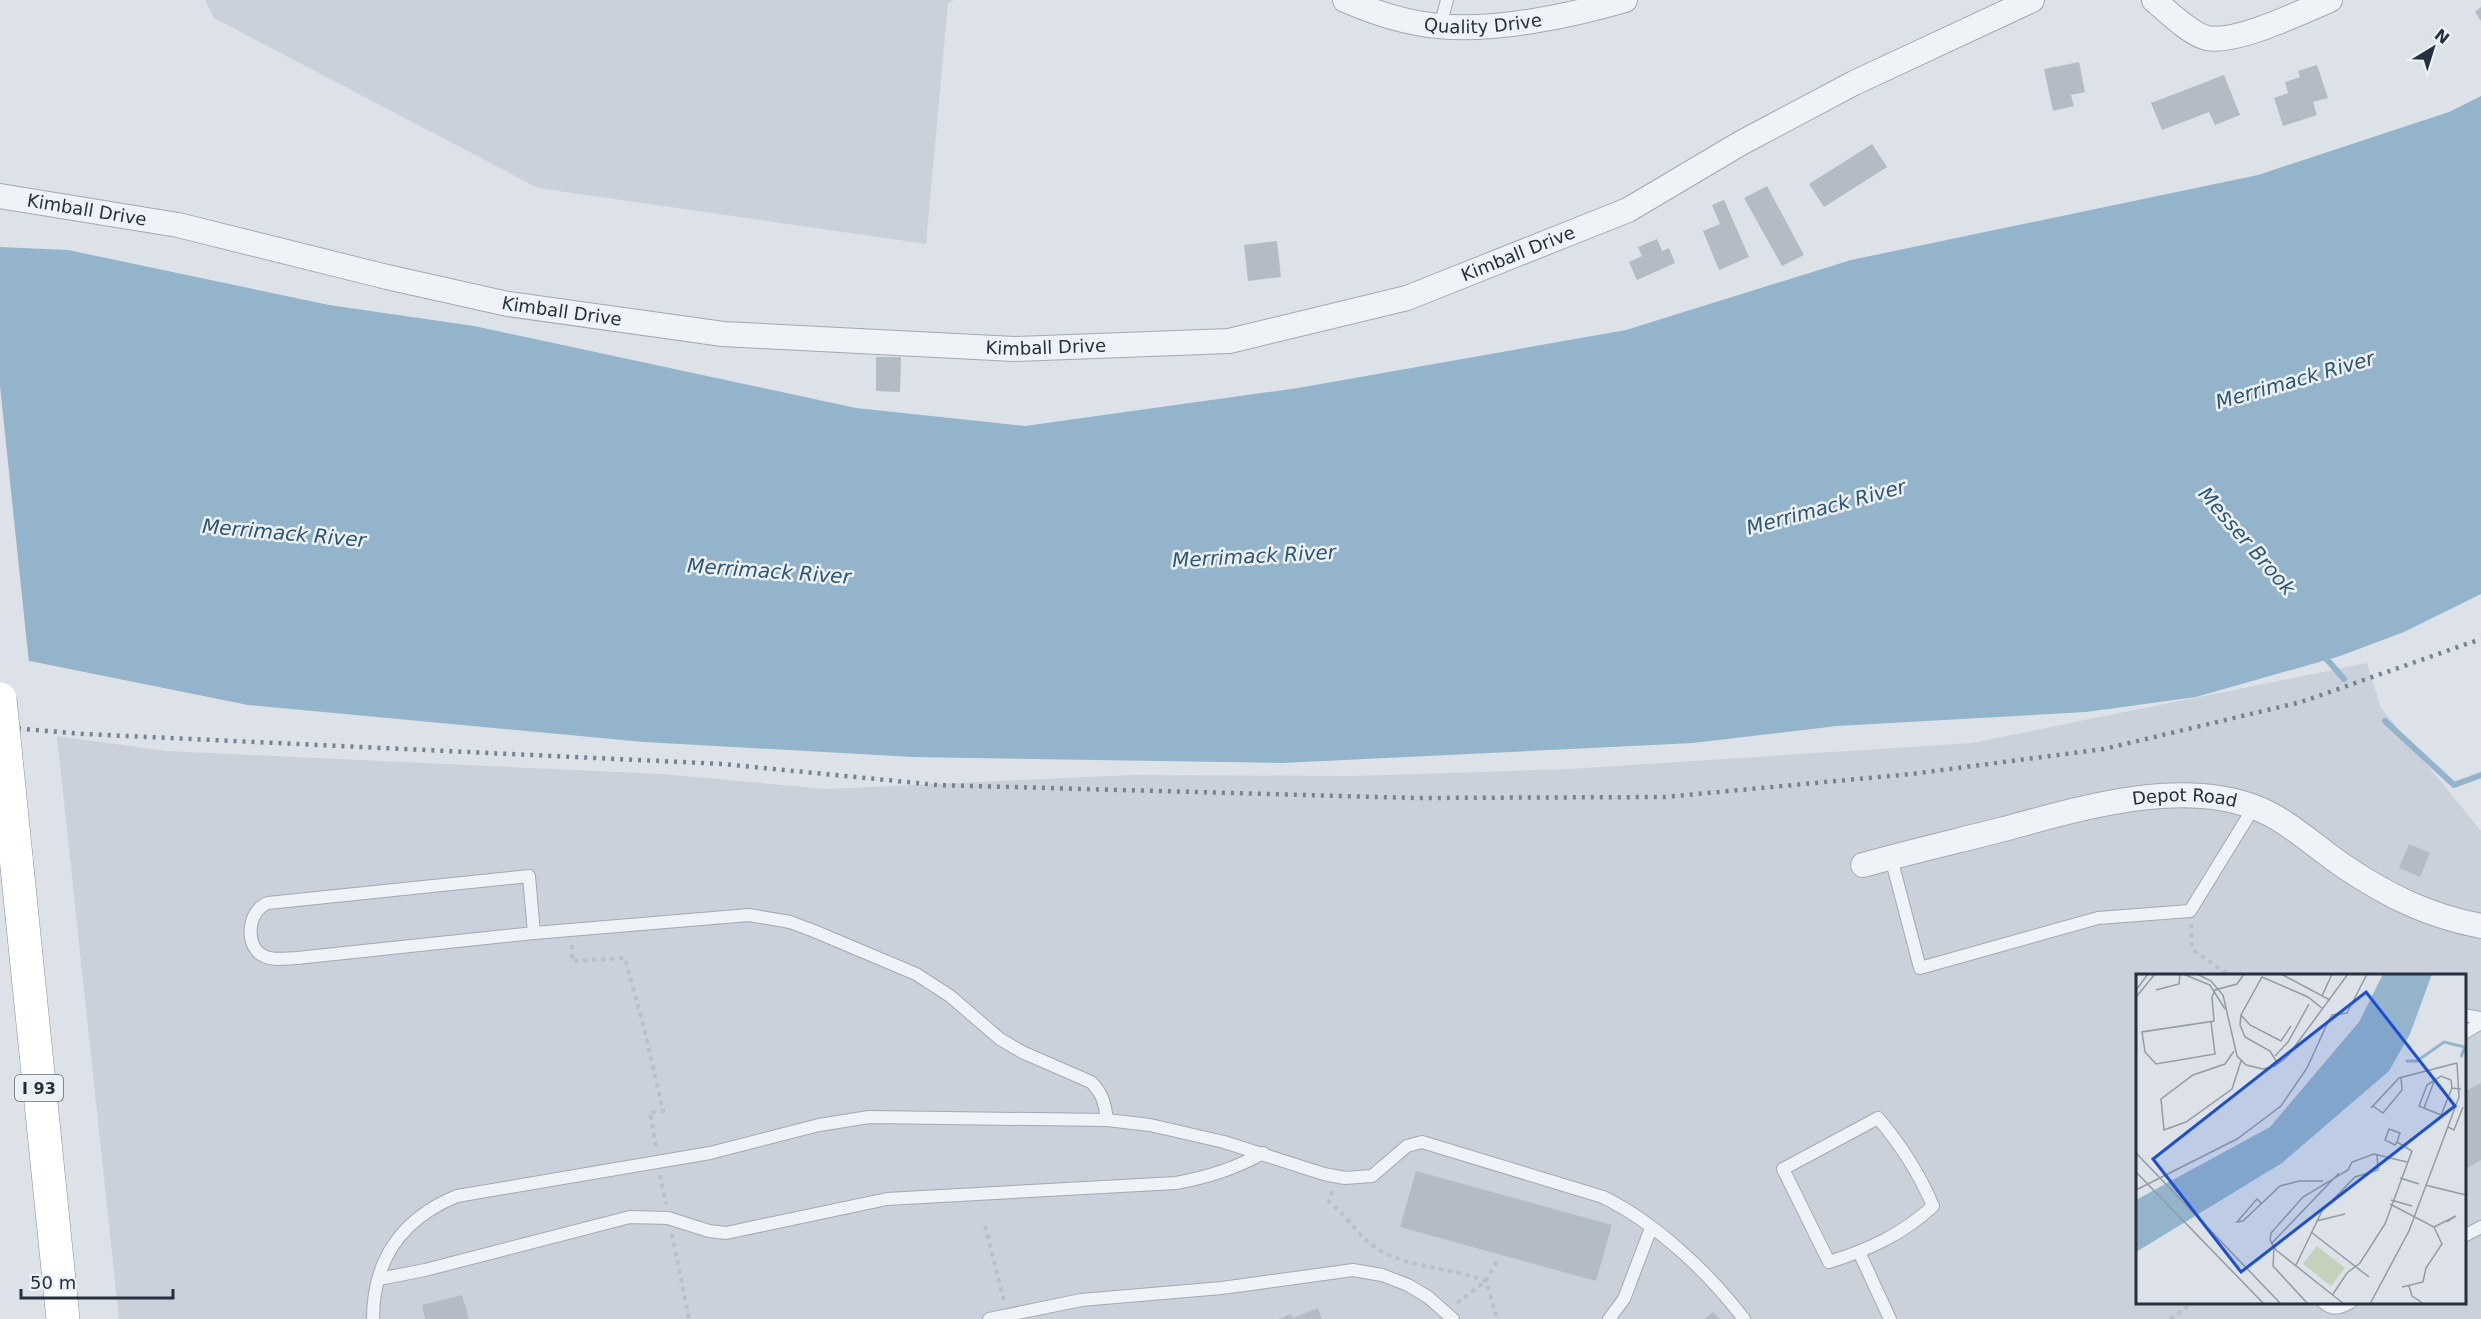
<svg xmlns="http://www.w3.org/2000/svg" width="2481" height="1319" font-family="'DejaVu Sans',sans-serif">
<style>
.built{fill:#cad1da;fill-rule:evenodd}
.water{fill:#94b4cb}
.pier{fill:#dce2e8}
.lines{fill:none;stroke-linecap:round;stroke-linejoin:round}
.stream{stroke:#94b4cb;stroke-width:6}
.building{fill:#b3bbc5}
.lane-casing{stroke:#a1a9b2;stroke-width:14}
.street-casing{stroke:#a1a9b2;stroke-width:26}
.highway-casing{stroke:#82919f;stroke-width:34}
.path{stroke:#bac0c6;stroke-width:4;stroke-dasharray:4.5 4.5;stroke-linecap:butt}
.lane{stroke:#eff2f6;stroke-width:12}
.street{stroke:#eff2f6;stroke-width:24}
.highway{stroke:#fff;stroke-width:33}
.rail{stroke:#748392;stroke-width:4.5;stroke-dasharray:3 6;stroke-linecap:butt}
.highway-bridge-casing{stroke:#82919f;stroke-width:34;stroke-linecap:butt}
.highway-bridge{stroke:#fff;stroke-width:33}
.labels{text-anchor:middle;stroke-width:5;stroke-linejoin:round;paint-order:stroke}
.shield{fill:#ebf1f5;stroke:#606b76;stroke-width:1.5}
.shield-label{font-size:16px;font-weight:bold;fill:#25313f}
.street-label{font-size:18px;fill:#25313f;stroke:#ebf1f5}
.water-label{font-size:20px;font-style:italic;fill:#2c5476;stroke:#ebf1f5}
.inset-river{fill:none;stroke:#94b4cb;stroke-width:3}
.inset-road{fill:none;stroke:#939ba4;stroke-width:1.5}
.view{fill:#1d4ed8;fill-opacity:0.15;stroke:#1d4ed8;stroke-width:3}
.inset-edge{fill:none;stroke:#25313f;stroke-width:3}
</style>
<rect width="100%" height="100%" fill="#dce2e8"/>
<!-- built -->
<g class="built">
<path d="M205,0H954L948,3L926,244L538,188L214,18Z"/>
<path d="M2367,663L2381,708L2481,831V1319H119L57,736L166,751L661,774L826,789L1133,775L1353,776L1570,769L1972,743ZM2138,976H2464V1302H2138Z"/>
</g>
<!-- water -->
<path class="water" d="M2481,96V594L2404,632L2340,656L2196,697L2086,712L1837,726L1693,743L1282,763L913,757L644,742L248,705L0,655V247L68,250L329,305L474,326L856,408L1025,426L1298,388L1626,330L1851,260L2258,175L2449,112Z"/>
<!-- pier -->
<path class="pier" d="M0,386L29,663L0,658Z"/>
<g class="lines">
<!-- stream -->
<g class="stream">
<path d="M2323,655L2344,679"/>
<path d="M2385,721L2454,785L2481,775"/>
</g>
</g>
<!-- building -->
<g class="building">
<path d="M2481,7V21L2475,12Z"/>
<path d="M2079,62L2085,92L2071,95L2074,106L2053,111L2044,69Z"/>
<path d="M2317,65L2328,98L2313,102L2317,115L2283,126L2274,98L2288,93L2285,82L2300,77L2298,71Z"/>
<path d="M2224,75L2240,115L2215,125L2209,112L2162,130L2151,103Z"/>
<path d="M1872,144L1887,167L1824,207L1809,184Z"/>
<path d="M1767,186L1804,255L1782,266L1744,198Z"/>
<path d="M1724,200L1749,257L1719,270L1703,231L1720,224L1712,205Z"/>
<path d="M1657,239L1662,251L1669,248L1675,263L1637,280L1629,262L1642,256L1638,247Z"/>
<path d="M1277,241L1281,277L1248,281L1244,245Z"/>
<path d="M876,357H901L900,392L876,391Z"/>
<path d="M2409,844L2430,853L2420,877L2399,868Z"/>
<path d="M2481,1083V1160L2464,1170V1092Z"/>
<path d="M1416,1171L1612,1225L1596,1281L1400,1227Z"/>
<path d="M462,1295L469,1319H425L422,1305Z"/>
<path d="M1318,1308L1322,1319H1278L1291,1314L1293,1318Z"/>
<path d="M1713,1312L1720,1319H1704Z"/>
</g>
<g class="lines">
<defs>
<g id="lane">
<path d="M1440,27L1447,0"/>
<path d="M1891,858L1920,968L2098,918L2190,911L2254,807"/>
<path d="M534,933L529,876L268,903C246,911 245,948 264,956C273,961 287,958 297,958L534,933L749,915L790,922L814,931L916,974L950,996L1000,1039L1022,1052L1091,1082C1103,1094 1105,1104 1107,1120"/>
<path d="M2464,1015L2481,1018"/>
<path d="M2464,1033L2481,1023"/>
<path d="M1878,1118C1901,1145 1919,1173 1933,1206C1903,1234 1868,1250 1829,1262L1783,1169Z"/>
<path d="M2464,1236L2481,1227"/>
<path d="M1859,1252L1890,1319"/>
<path d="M379,1279L425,1270L630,1217L668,1218L709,1231L726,1233L887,1199L1176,1183C1208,1177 1234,1169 1263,1153"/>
<path d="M2323,1302C2333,1311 2340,1308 2351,1302"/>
<path d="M373,1319C373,1259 403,1218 457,1196L710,1153L819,1125L869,1117L1107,1120L1150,1125L1224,1142L1324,1174L1345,1178L1372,1176L1407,1146L1422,1142L1603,1197C1656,1223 1708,1272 1744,1319"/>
<path d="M989,1319L1081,1300L1222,1288L1353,1270L1382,1275L1408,1285L1428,1297L1453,1319"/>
<path d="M1609,1319L1624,1299L1651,1228"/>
</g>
<g id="street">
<path id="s1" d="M1345,0C1375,13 1405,23 1438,26C1494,32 1570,16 1625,0"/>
<path d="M2154,0C2167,11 2190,34 2207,38C2236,44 2301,12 2330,0"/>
<path id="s2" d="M0,196L178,225L387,277L508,304L723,334L1014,349L1229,341L1407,298L1628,210L1741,143L1854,83L2032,0"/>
<path id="s3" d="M1863,865C1909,852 1957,841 2004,829C2078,809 2178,778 2254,807C2287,819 2315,847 2345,867C2388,896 2429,916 2481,926"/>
</g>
<path id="highway" d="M16,857L63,1319"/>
</defs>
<!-- lane casing -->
<use href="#lane" class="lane-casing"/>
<!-- street casing -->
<use href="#street" class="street-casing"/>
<!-- highway casing -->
<use href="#highway" class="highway-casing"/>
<!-- path -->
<g class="path">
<path d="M2191,924L2192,949L2230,976"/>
<path d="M572,945V961L625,958L644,1028L663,1111L650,1112L656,1147"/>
<path d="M660,1175L666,1204"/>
<path d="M1332,1191L1329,1202C1348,1216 1359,1238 1379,1250C1412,1269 1451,1267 1486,1281L1497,1319"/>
<path d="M985,1226L1004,1301"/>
<path d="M672,1234L689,1319"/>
<path d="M1457,1303L1486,1281L1497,1261"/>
<path d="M2170,1319L2194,1302"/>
</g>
<!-- lane -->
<use href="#lane" class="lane"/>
<!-- street -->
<use href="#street" class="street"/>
<!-- highway -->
<use href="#highway" class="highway"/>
<!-- rail -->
<path class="rail" d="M0,727L85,734L723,764L937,785L1416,798L1665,797L1911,774L2104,749L2301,702L2481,639"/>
<defs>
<path id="highway-bridge" d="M0,699L16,857"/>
</defs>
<!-- highway-bridge casing -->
<use href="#highway-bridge" class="highway-bridge-casing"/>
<!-- highway-bridge -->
<use href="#highway-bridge" class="highway-bridge"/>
</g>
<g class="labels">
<!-- shield labels -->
<rect class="shield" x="15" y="1075" width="48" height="26" rx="4.5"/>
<g class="shield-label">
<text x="39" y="1094">I 93</text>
</g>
<!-- street labels -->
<g class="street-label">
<text dy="6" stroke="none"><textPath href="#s1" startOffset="142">Quality Drive</textPath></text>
<text dy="6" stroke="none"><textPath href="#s2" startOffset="88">Kimball Drive</textPath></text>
<text dy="6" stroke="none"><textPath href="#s2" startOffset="1546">Kimball Drive</textPath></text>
<text dy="6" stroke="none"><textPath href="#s2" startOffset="574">Kimball Drive</textPath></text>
<text dy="6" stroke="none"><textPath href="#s2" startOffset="1060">Kimball Drive</textPath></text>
<text dy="6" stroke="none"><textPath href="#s3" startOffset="330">Depot Road</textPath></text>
</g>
<!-- water labels -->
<g class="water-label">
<text transform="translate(2295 380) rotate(-16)" y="7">Merrimack River</text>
<text transform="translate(1826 507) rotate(-15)" y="7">Merrimack River</text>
<text transform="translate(284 533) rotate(5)" y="7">Merrimack River</text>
<text transform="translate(2247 541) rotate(49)" y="7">Messer Brook</text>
<text transform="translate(1254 556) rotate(-3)" y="7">Merrimack River</text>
<text transform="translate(769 571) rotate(4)" y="7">Merrimack River</text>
</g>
</g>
<!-- overview -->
<g transform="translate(2136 974)">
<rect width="330" height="330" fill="#dce2e8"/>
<path d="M181,272L209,294L195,312L167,290Z" fill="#c4d2bc"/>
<path d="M247,0H296L274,60L253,97L146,189L0,278V226L134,153L223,48Z" fill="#94b4cb"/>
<path class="inset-river" d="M270,87H281L308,68L329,73L325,83"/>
<path class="inset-road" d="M47,0L74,11L89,35M61,0L75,7L87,21L101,82L110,91L127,95L139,92L151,83L212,0M145,0L194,26M0,16L12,0M20,16L43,10L44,0M186,22L196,0M0,23L19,0M105,41L114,51L145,67L155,52M75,48L79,80L20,90L9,78L6,58L78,47L76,23L79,16L101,10L108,0M98,77L89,90L57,101L25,125L28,156L50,148L96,115L105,87M139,82L152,68L173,30M142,90L134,77L109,63L104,51L105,41L126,3L172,23L187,35M316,114L305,141L283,132L291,111L305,102L315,106L316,114L325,115M237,132L247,139L266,116L265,103M235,134L263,104L321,89M288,134L299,105M312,153L318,156L327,133M0,179L145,330M0,198L128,330M264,204L283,210M289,211L330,221M0,216L101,165L145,132L171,94L192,48L196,41L211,39L231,0M255,226L276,232M125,229L121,225L101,248L107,247L144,212L163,207H187M254,230L298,253L306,270L290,294L287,308L266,313M180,247L209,240M298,253L320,242L311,248M175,258L233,303M135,270L203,199M138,274L137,292L172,330M160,291L186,237L219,203L242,196L241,180M273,312L276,322L288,330M197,320L211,299L224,289L249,250L276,177L261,168L259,171L249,166L253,155L264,159L261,168M208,330L140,276L134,266L135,259L167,223L212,196L216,188L238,180L271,188M234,330L273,257L323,123L321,89"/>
<path class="view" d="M230,18L319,132L105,298L17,185Z"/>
<rect width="330" height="330" class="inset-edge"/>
</g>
<!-- north arrow -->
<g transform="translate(2433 48) rotate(38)" stroke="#ebf1f5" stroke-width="4.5" paint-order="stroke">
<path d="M0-4.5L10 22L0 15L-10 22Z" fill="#25313f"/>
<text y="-9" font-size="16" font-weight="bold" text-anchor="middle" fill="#25313f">N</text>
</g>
<!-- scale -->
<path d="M21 1289v9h152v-9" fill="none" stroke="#25313f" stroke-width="3"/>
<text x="30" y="1289" font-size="18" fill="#25313f" stroke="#ebf1f5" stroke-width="4.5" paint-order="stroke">50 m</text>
</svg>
